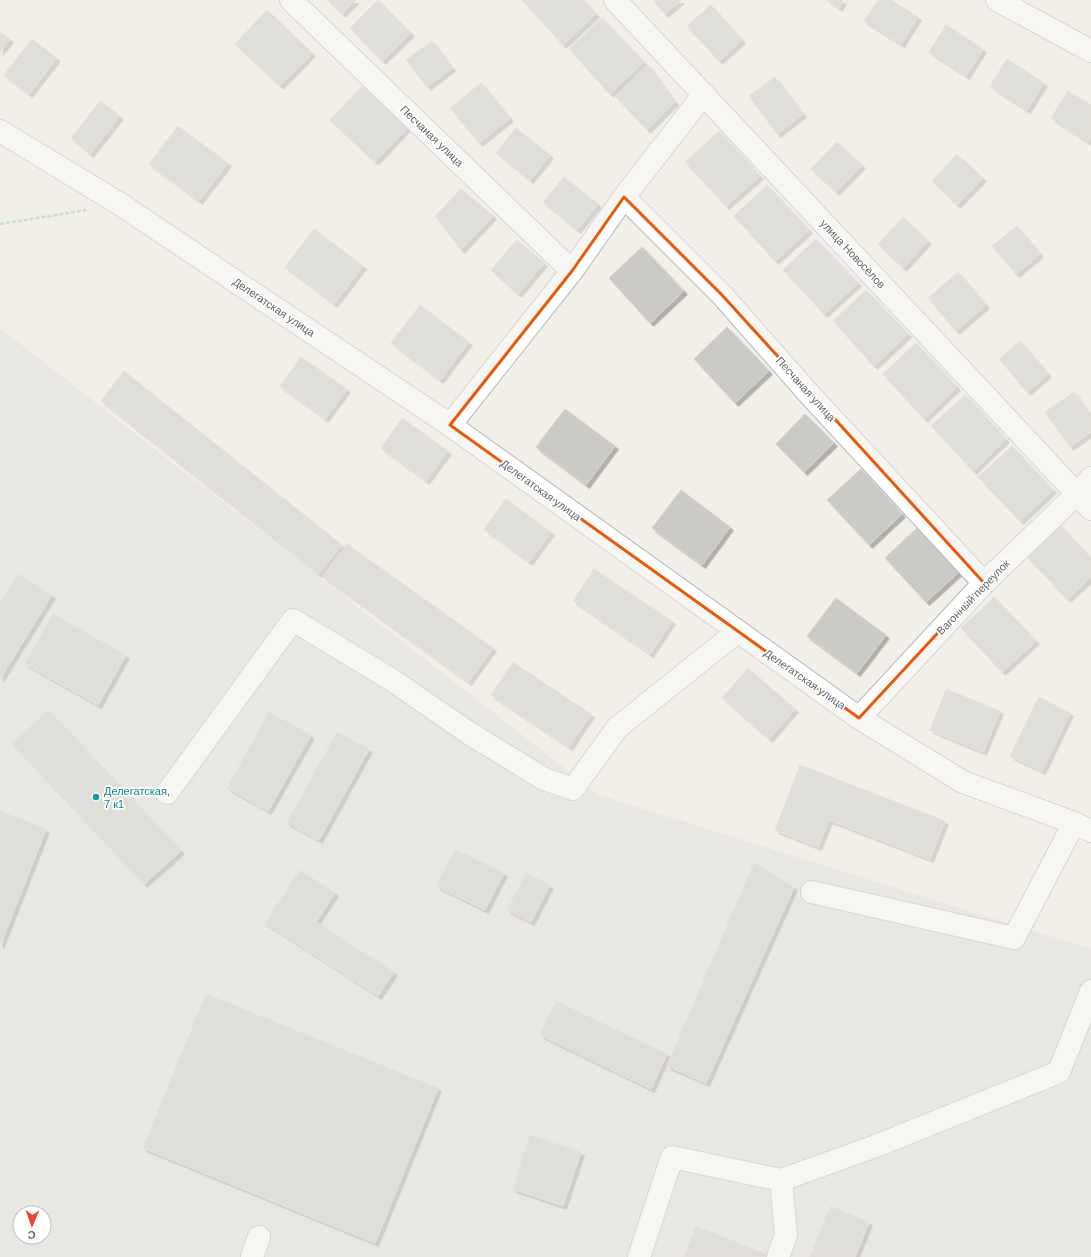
<svg xmlns="http://www.w3.org/2000/svg" width="1091" height="1257" font-family="Arial,sans-serif">
<style>
.industrial{fill:#e0deda;fill-rule:evenodd}
.building{fill:#cccac5;stroke:#d6d1c6;filter:url(#shadow)}
.lines{fill:none;stroke-linecap:round;stroke-linejoin:round}
.minor-casing{stroke:#b5b8bc;stroke-width:24}
.path{stroke:#9cc7a9;stroke-width:2.5;stroke-dasharray:4 2;stroke-linecap:butt}
.minor{stroke:#fff;stroke-width:22}
.marked{fill:none;stroke:#e8590c;stroke-width:3;stroke-linejoin:round}
.culture-dot{fill:#0f9aa8;stroke:#fff;stroke-width:1.5}
.labels{text-anchor:middle;stroke-width:3.5;stroke-linejoin:round;paint-order:stroke}
.street-label{font-size:11px;fill:#5f6368;stroke:#fff}
.culture-label{font-size:11px;fill:#0d838f;stroke:#fff;text-anchor:start}
</style>
<defs>
<filter id="shadow"><feDropShadow dx="3.5" dy="3.5" stdDeviation="0" flood-color="#0004"/></filter>
</defs>
<rect width="100%" height="100%" fill="#f1efe8"/>
<!-- industrial -->
<path class="industrial" d="M0,328L599,795L1091,949V1257H0ZM20,1213H44V1237H20Z"/>
<!-- building -->
<g class="building">
<path d="M327,0H356L342,14Z"/>
<path d="M378,0L411,33L382,61L350,28Z"/>
<path d="M522,0H584L596,14L563,45Z"/>
<path d="M653,0H681L665,14Z"/>
<path d="M827,0H843L839,8Z"/>
<path d="M878,0H891L918,17L901,44L864,21Z"/>
<path d="M711,5L742,40L719,61L687,26Z"/>
<path d="M267,10L312,53L280,86L235,44Z"/>
<path d="M602,18L644,62L610,94L569,49Z"/>
<path d="M946,25L983,49L966,76L929,52Z"/>
<path d="M0,32L10,39L0,52Z"/>
<path d="M32,39L57,58L29,94L4,75Z"/>
<path d="M432,41L452,68L427,87L406,60Z"/>
<path d="M1007,59L1044,83L1027,110L990,86Z"/>
<path d="M648,65L675,102L647,130L615,96Z"/>
<path d="M775,77L803,114L777,134L749,96Z"/>
<path d="M481,83L510,118L479,143L450,108Z"/>
<path d="M362,86L407,128L375,162L330,120Z"/>
<path d="M1068,91L1091,105V137L1088,142L1051,118Z"/>
<path d="M100,101L120,116L90,154L71,138Z"/>
<path d="M178,126L228,163L199,201L149,164Z"/>
<path d="M516,128L550,155L530,180L496,153Z"/>
<path d="M719,131L760,176L726,206L685,162Z"/>
<path d="M837,142L862,165L836,192L811,169Z"/>
<path d="M957,154L983,178L957,205L932,181Z"/>
<path d="M564,177L598,204L577,230L543,202Z"/>
<path d="M767,185L809,230L775,261L734,216Z"/>
<path d="M461,189L493,216L461,250L435,216Z"/>
<path d="M903,217L928,241L903,268L878,244Z"/>
<path d="M1017,226L1040,254L1016,274L992,246Z"/>
<path d="M314,229L363,266L334,304L285,267Z"/>
<path d="M816,239L858,283L824,314L783,270Z"/>
<path d="M517,240L544,263L518,294L491,270Z"/>
<path d="M642,247L684,291L650,323L609,278Z"/>
<path d="M958,272L986,305L956,331L928,298Z"/>
<path d="M866,290L908,334L874,366L833,321Z"/>
<path d="M420,305L469,342L440,380L391,343Z"/>
<path d="M727,327L769,371L735,403L694,359Z"/>
<path d="M1020,341L1048,374L1027,392L999,359Z"/>
<path d="M916,343L957,387L924,419L883,374Z"/>
<path d="M301,357L347,389L325,419L280,386Z"/>
<path d="M124,371L342,545L318,574L101,401Z"/>
<path d="M1074,392L1091,416V432L1070,447L1045,412Z"/>
<path d="M965,395L1006,439L973,471L931,426Z"/>
<path d="M565,409L615,446L586,485L536,447Z"/>
<path d="M805,414L834,443L804,472L776,444Z"/>
<path d="M402,418L448,451L426,481L381,448Z"/>
<path d="M1012,446L1053,490L1020,521L978,477Z"/>
<path d="M861,469L902,514L869,545L827,500Z"/>
<path d="M681,490L730,527L702,565L652,528Z"/>
<path d="M506,499L551,532L529,562L484,529Z"/>
<path d="M1059,524L1091,558V577L1067,599L1025,555Z"/>
<path d="M918,527L960,571L926,602L885,558Z"/>
<path d="M347,544L493,648L468,682L323,577Z"/>
<path d="M594,569L672,621L650,654L573,601Z"/>
<path d="M18,574L52,595L0,679V603Z"/>
<path d="M994,597L1036,641L1002,672L961,628Z"/>
<path d="M836,598L886,635L857,673L807,636Z"/>
<path d="M53,614L126,655L98,705L25,664Z"/>
<path d="M513,662L591,714L569,747L491,695Z"/>
<path d="M748,668L795,709L769,739L722,698Z"/>
<path d="M946,689L1000,711L983,752L930,730Z"/>
<path d="M1039,697L1070,713L1042,771L1010,756Z"/>
<path d="M48,710L181,851L144,884L12,744Z"/>
<path d="M269,712L311,735L268,811L227,788Z"/>
<path d="M337,732L369,749L319,840L287,823Z"/>
<path d="M800,765L945,821L930,859L829,820L818,847L775,830Z"/>
<path d="M0,811L46,829L0,946Z"/>
<path d="M455,849L504,873L485,910L436,886Z"/>
<path d="M754,863L794,887L706,1083L667,1066Z"/>
<path d="M300,870L335,893L316,922L394,972L378,996L265,923Z"/>
<path d="M526,873L550,885L531,922L507,910Z"/>
<path d="M206,994L438,1088L375,1243L143,1148Z"/>
<path d="M556,1001L667,1054L651,1089L540,1035Z"/>
<path d="M530,1135L581,1152L563,1206L513,1189Z"/>
<path d="M830,1206L869,1222L855,1257H810Z"/>
<path d="M696,1226L768,1255L767,1257H684Z"/>
</g>
<g class="lines">
<defs>
<g id="minor">
<path d="M291,0L572,271"/>
<path d="M615,0L1091,509"/>
<path d="M997,0L1091,51"/>
<path d="M0,131L120,204L450,425L859,718L963,782L1074,823L1091,831"/>
<path d="M624,197L722,295L810,395L984,583"/>
<path d="M450,425L572,271L624,197L704,94"/>
<path d="M859,718L984,583L1077,494L1091,478"/>
<path d="M167,793L293,620L392,680L469,733L544,779L573,789L617,728L737,632"/>
<path d="M812,892L1014,938L1074,823"/>
<path d="M252,1257L259,1237"/>
<path d="M639,1257L672,1157L781,1180L876,1146L1059,1072L1091,991"/>
<path d="M778,1257L786,1235L781,1180"/>
</g>
</defs>
<!-- minor casing -->
<use href="#minor" class="minor-casing"/>
<!-- path -->
<path class="path" d="M0,224L86,210"/>
<!-- minor -->
<use href="#minor" class="minor"/>
</g>
<!-- marked area -->
<path d="M0 0H1091V1257H0ZM624,197L722,295L984,583L859,718L450,425L572,271Z" fill="#f1efe8" fill-opacity=".55" fill-rule="evenodd"/>
<path class="marked" d="M624,197L722,295L984,583L859,718L450,425L572,271Z"/>
<!-- markers -->
<circle class="culture-dot" cx="96" cy="797" r="4"/>
<g class="labels">
<!-- street labels -->
<g class="street-label">
<text transform="translate(432 136) rotate(44)" y="4">Песчаная улица</text>
<text transform="translate(853 254) rotate(47)" y="4">улица Новосёлов</text>
<text transform="translate(274 307) rotate(34)" y="4">Делегатская улица</text>
<text transform="translate(806 389) rotate(48)" y="4">Песчаная улица</text>
<text transform="translate(541 490) rotate(36)" y="4">Делегатская улица</text>
<text transform="translate(973 597) rotate(-46)" y="4">Вагонный переулок</text>
<text transform="translate(805 679) rotate(35)" y="4">Делегатская улица</text>
</g>
<!-- culture labels -->
<g class="culture-label">
<text x="104" y="795">Делегатская,<tspan x="104" dy="13">7 к1</tspan></text>
</g>
</g>
<!-- north arrow -->
<g transform="translate(32 1225) rotate(182)"><circle r="19" fill="#ffffff" stroke="#bfc1c3"/>
<path d="M0-3L7 15L0 10L-7 15Z" fill="#ea4335"/>
<text y="-6" font-size="11" font-weight="bold" text-anchor="middle" fill="#5f6368">С</text>
</g>
</svg>
